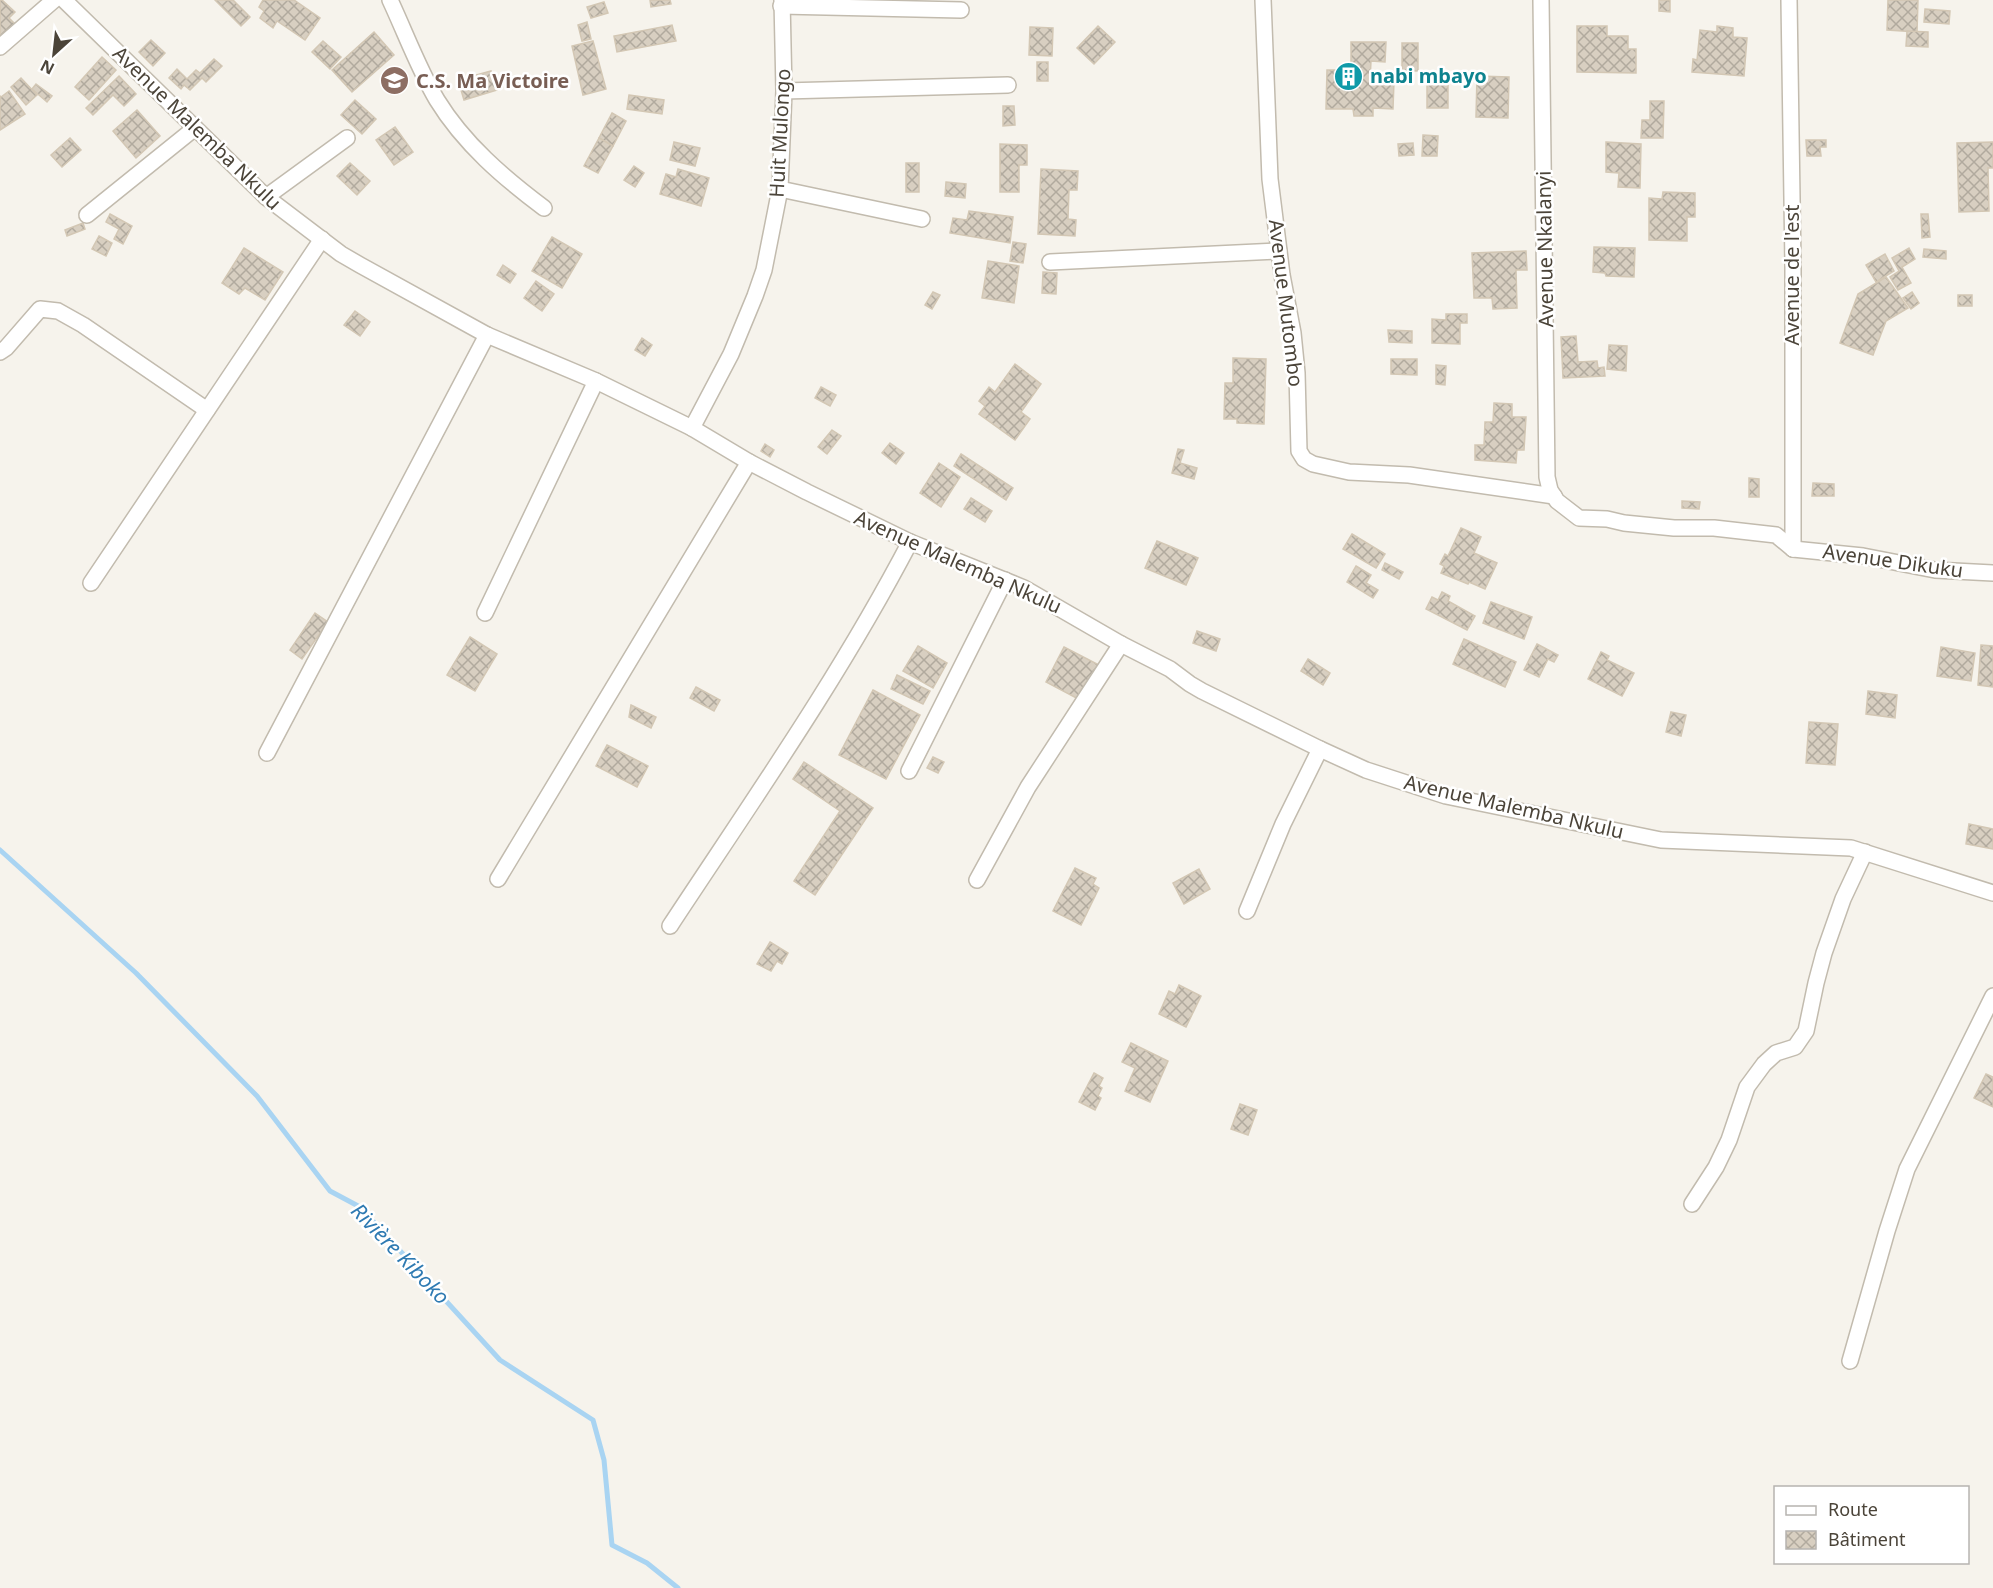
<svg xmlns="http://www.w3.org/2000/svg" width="1993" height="1588" font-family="'Noto Sans',sans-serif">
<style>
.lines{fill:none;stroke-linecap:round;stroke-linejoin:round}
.stream{stroke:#a9d4f2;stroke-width:5}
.building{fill:url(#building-cross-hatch);stroke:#d3c7b4;stroke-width:1.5}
.street-casing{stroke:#c2bbae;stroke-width:18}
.street{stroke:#fff;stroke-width:15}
.labels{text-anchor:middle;stroke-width:5;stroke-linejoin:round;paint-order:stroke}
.culture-label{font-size:20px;font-weight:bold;fill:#0d838f;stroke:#fff;text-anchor:start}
.education-label{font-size:20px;font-weight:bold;fill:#785e54;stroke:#fff;text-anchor:start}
.street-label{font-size:20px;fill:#4b4439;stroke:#fff}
.water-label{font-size:21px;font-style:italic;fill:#2e7ab2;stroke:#fff}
</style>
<defs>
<pattern id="building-cross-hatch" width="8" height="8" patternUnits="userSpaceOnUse" patternTransform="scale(1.5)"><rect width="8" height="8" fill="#d8cfc1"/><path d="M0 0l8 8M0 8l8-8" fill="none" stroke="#b1aa9e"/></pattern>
</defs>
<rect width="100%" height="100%" fill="#f6f3ec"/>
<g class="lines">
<!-- stream -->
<path class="stream" d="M0,850L136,973L257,1096L330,1191L360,1207L500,1360L593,1420L604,1460L612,1545L647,1563L678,1588"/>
</g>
<!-- building -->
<g class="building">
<path d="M0,0H2L15,12L9,18L17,26L0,43Z"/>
<path d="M215,0H233L250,17L241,26Z"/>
<path d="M263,0H294L320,18L305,40L277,21L273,28L260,18L264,11L259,7Z"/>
<path d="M650,0H670L671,4L651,7Z"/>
<path d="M1659,0H1670V12L1659,11Z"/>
<path d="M1888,0H1918L1917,32L1887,30Z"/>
<path d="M604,2L608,13L591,18L587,7Z"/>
<path d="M1925,9L1950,11L1949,24L1924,22Z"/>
<path d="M587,22L591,39L582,41L578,25Z"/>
<path d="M672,25L676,41L617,52L614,36Z"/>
<path d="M1098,26L1115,42L1094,64L1077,48Z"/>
<path d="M1577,26H1607V36H1628V49H1636V73L1577,72Z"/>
<path d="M1717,26L1733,28V37L1747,38L1744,76L1692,72L1693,59L1697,60L1700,30L1717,32Z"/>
<path d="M1030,27L1053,28L1052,56L1029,55Z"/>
<path d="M1907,31L1928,32V47L1906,46Z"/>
<path d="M374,32L394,55L352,92L332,70Z"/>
<path d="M151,40L165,53L153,66L139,52Z"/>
<path d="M323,41L341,57L330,69L312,52Z"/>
<path d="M593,41L606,89L583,95L572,46Z"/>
<path d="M1351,42H1386L1385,62L1371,61L1370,81H1394L1393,109L1373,108V116H1354L1353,109H1326L1327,70H1351Z"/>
<rect x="1402" y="43" width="16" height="28"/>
<path d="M102,57L116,70L89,100L75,87Z"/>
<path d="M214,59L222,66L206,82L202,78L190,90L184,85L181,89L169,78L177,69L187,79L196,70L200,73Z"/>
<rect x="1037" y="62" width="11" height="19"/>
<path d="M491,71L497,90L464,100L458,80Z"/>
<path d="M119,76L136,94L124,106L113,95L93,115L86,108Z"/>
<path d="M1477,76L1509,77L1508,118L1476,117Z"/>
<path d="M21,78L37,95L26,105L11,87Z"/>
<path d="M1427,80L1448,81V108H1427Z"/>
<path d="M36,84L52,96L47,102L32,89Z"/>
<path d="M9,91L25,114L0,130V96L1,97Z"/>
<path d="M629,95L664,100L662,114L627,109Z"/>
<path d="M355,100L376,119L362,134L341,115Z"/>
<path d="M1650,101H1664L1663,138H1641L1642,120H1650Z"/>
<path d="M1003,106H1014L1015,125L1003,126Z"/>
<path d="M137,110L160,136L136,158L113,131Z"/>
<path d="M612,113L626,121L613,146L599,138Z"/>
<path d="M395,127L413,152L394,165L376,140Z"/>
<path d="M1423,135L1438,136L1437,156H1422Z"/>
<path d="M70,138L81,150L62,167L51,155Z"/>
<path d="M599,138L613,146L598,173L584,166Z"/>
<path d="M1806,140H1826V147H1820L1821,156H1807Z"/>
<path d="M674,142L700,148L695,166L670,160Z"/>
<path d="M1606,142L1641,144L1640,188L1618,187L1619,173L1606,172Z"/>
<path d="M1993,142V168H1988L1989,211L1959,212L1957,143Z"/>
<path d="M1413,143L1414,155L1399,156L1398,144Z"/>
<path d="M1000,144L1027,145V165H1019V192H1000Z"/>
<path d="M350,163L370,181L357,195L337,176Z"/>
<rect x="906" y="163" width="13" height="29"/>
<path d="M634,166L644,173L635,187L624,180Z"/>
<path d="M678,169L709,178L701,206L660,194L666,174L676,177Z"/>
<path d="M1041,169L1078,171L1077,190H1069L1068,219L1076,220L1075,236L1038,234Z"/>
<path d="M946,182L966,184L965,198L945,196Z"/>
<path d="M1663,192L1695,193V217H1687V241L1649,240V198L1662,199Z"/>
<path d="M969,211L1013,217L1010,243L950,233L953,218L967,220Z"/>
<path d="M110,214L132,226L123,244L114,239L119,229L106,222Z"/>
<path d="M1921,214H1928L1930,237L1922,238Z"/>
<path d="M83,223L85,229L67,236L65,230Z"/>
<path d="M99,236L112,243L106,256L92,249Z"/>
<path d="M552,237L582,254L562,288L532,271Z"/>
<path d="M1013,242L1026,244L1023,263L1010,261Z"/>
<path d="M1594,247L1635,248L1634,277L1606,276L1605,273L1593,272Z"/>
<path d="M244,248L283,272L265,300L245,288L239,294L222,283Z"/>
<path d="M1909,248L1915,259L1902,267L1911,283L1898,290L1890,277L1899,271L1892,258Z"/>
<path d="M1924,249L1946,251V259L1923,257Z"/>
<path d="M1526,251L1527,270H1516L1517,308L1493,309L1492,298H1474L1472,253Z"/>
<path d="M1885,254L1894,271L1876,282L1866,265Z"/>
<path d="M988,261L1019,266L1014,303L982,298Z"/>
<path d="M503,265L516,274L510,283L497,275Z"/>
<path d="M1043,272L1057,273L1056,294L1042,293Z"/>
<path d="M1886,277L1908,308L1886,321L1873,355L1840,343L1858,294Z"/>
<path d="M536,281L554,294L542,311L524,298Z"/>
<path d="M933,292L940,295L932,309L925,305Z"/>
<path d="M1912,292L1919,303L1911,309L1903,298Z"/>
<rect x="1958" y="295" width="14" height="11"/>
<path d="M355,311L370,322L360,336L344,325Z"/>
<path d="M1446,314H1467V323H1460V344L1432,343V319L1446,320Z"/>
<path d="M1388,330L1412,331V343L1389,342Z"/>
<path d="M1576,336L1578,362L1597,361L1598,368L1604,367L1605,376L1563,378L1561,337Z"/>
<path d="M642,338L652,345L645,356L635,350Z"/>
<path d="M1609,345L1627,346L1626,371L1607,369Z"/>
<path d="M1233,358L1266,359L1264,424L1237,423V419H1224L1225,383H1233Z"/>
<path d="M1391,359H1417V375L1391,374Z"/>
<path d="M1015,364L1041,384L1021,412L1030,419L1015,440L979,414L985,406L979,401L989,387L995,392Z"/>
<path d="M1436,365L1446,366L1445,385L1436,384Z"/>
<path d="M821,387L836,395L830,406L815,398Z"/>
<path d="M1494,403L1512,404V417H1526L1524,450H1517L1516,463L1475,460V445H1484L1485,422H1493Z"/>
<path d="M832,430L841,436L827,454L818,447Z"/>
<path d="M890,443L904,453L896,464L882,453Z"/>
<path d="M765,444L774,450L770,457L761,451Z"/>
<path d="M1178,449L1184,450L1180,463L1197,468L1194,479L1172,473Z"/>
<path d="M961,454L1013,488L1006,500L954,466Z"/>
<path d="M939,463L960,477L941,507L920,493Z"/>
<path d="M1749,478L1759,479V497H1749Z"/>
<path d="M1813,483L1834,484V496H1812Z"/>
<path d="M971,498L992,511L985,522L964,509Z"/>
<path d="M1682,501L1700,502L1699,509L1682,508Z"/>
<path d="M1461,528L1481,537L1474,553L1497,563L1485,589L1469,582L1468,584L1441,573L1444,566L1440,564L1445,554L1448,556Z"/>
<path d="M1352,534L1385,554L1376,568L1343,549Z"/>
<path d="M1157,541L1198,558L1186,585L1145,568Z"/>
<path d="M1385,563L1403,572L1399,579L1382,570Z"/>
<path d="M1356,566L1371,575L1366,583L1378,590L1373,598L1347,582Z"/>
<path d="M1442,592L1450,596L1448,601L1475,616L1467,630L1426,609L1432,597L1438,600Z"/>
<path d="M1491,602L1532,617L1524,639L1483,623Z"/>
<path d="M315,613L328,622L302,659L290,650Z"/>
<path d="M1197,631L1220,639L1216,651L1193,643Z"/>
<path d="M470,637L497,654L475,691L447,675Z"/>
<path d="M1464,639L1516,662L1505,687L1453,664Z"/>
<path d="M1537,644L1558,655L1554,662L1548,659L1539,677L1524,670Z"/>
<path d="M1981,645L1993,646V687L1978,685Z"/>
<path d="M918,646L947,663L933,688L903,671Z"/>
<path d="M1064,647L1101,666L1082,701L1046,682Z"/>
<path d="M1941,647L1975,653L1971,681L1937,676Z"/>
<path d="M1601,652L1609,656L1607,660L1634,673L1622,696L1588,679Z"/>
<path d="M1308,659L1330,673L1323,685L1301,671Z"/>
<path d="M897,675L930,691L923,704L891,689Z"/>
<path d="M696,687L720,700L714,711L690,698Z"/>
<path d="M873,690L920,715L886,779L839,755Z"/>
<path d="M1868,691L1897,695L1895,718L1866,714Z"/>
<path d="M631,705L656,717L651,728L629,717Z"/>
<path d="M1671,712L1686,715L1681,736L1666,732Z"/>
<path d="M1809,722L1838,724L1835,765L1806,763Z"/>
<path d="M607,745L648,766L637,787L596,766Z"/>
<path d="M933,757L944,762L938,773L927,768Z"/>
<path d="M804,762L873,808L815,895L794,881L840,811L793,779Z"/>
<path d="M1969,824L1993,829V849L1966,844Z"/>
<path d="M1075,868L1096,878L1093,884L1099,888L1081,925L1053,911Z"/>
<path d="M1199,869L1210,889L1184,904L1173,883Z"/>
<path d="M770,942L788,953L782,964L777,961L771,971L757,964Z"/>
<path d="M1179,985L1201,996L1186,1027L1159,1014L1169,991L1175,994Z"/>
<path d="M1131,1043L1168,1061L1150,1102L1125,1091L1135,1068L1122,1062Z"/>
<path d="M1094,1073L1103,1078L1099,1086L1102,1088L1098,1096L1101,1098L1095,1110L1079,1102Z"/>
<path d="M1986,1074L1993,1077V1107L1974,1098Z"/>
<path d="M1240,1104L1257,1110L1248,1135L1231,1129Z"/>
</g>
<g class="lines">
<defs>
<g id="street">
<path d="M64,0L266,197L341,254L360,265L487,335L596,381L692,428L749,462L807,492L910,542L1024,588L1121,644L1170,669L1190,684L1202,691L1320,749L1366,770L1446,796L1661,840L1851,848L1993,893"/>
<path d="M390,0C405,32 419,70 437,100C464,144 504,178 544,208"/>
<path d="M1263,0L1270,179L1282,275L1293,333L1297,373L1299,451L1304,459L1313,464L1349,472L1409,475L1554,496"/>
<path d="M1541,0L1547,477L1550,490L1557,501L1579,518L1607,519L1624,523L1674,528H1714L1776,535L1793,549"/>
<path d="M1789,0L1793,265V549"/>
<path d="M781,6L961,10"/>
<path d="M0,47L54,0"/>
<path d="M784,91L1008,85"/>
<path d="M780,189L922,219"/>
<path d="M266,197L347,138"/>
<path d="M87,215L195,128"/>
<path d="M1050,262L1279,251"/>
<path d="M0,352L6,348L40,309L58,311L83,325L207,410"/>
<path d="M692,428L731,354L755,296L764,270L780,189L784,91L782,0"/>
<path d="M1793,549L1863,556L1935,570L1993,573"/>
<path d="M91,583L322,239"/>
<path d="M485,613L596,381"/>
<path d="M267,753L487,335"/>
<path d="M909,771L1005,580"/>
<path d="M498,879L749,462"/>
<path d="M977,880L1028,787L1121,644"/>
<path d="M1247,911L1283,824L1320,749"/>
<path d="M670,926C753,800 840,676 910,542"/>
<path d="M1692,1204L1716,1167L1729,1140L1747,1087L1764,1064L1776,1053L1795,1047L1806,1031L1816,983L1824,953L1843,899L1865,852"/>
<path d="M1850,1361L1887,1231L1907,1169L1993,996"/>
</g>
</defs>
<!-- street casing -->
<use href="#street" class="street-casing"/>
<!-- street -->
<use href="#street" class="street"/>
</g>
<!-- icons -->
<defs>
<symbol id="building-disc" viewBox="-11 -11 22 22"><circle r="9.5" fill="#0f9aa8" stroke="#fff"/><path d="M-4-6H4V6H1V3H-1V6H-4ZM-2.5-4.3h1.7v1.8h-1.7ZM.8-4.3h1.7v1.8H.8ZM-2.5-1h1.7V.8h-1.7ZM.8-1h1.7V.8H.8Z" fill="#fff"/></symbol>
<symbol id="school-disc" viewBox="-11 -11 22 22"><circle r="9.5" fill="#8d6e63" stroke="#fff"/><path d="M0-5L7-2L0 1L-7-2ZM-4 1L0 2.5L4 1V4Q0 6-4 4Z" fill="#fff"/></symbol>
</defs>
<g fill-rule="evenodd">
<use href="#building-disc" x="1332" y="60" width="33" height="33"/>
<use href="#school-disc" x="378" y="64" width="33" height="33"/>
</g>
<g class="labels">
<!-- culture labels -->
<g class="culture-label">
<text x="1370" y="83">nabi mbayo</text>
</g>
<!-- education labels -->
<g class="education-label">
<text x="416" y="88">C.S. Ma Victoire</text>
</g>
<!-- street labels -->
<g class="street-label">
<text transform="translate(197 128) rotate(44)" y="7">Avenue Malemba Nkulu</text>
<text transform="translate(780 133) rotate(-87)" y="7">Huit Mulongo</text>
<text transform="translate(1545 249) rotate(-91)" y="7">Avenue Nkalanyi</text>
<text transform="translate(1792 275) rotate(-90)" y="7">Avenue de l'est</text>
<text transform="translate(1286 303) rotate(83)" y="7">Avenue Mutombo</text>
<text transform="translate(1893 561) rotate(8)" y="7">Avenue Dikuku</text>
<text transform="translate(958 562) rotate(24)" y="7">Avenue Malemba Nkulu</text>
<text transform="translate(1514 807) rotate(13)" y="7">Avenue Malemba Nkulu</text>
</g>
<!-- water labels -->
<g class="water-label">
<text transform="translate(400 1254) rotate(46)" y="7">Rivière Kiboko</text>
</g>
</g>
<!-- legend -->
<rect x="1774" y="1486" width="195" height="78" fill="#ffffff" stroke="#b7b4b0" stroke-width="1.5"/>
<rect x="1786" y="1506" width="30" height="9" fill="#ffffff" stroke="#b7b4b0" stroke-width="1.5"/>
<text x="1828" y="1516" font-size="18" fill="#4b4439">Route</text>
<rect x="1786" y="1531" width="30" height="18" fill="url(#building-cross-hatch)" stroke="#b7b4b0" stroke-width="1.5"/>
<text x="1828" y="1546" font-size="18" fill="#4b4439">Bâtiment</text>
<!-- north arrow -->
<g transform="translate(54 54) rotate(207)" stroke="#ffffff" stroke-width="4.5" paint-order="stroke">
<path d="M0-4.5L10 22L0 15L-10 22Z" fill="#4b4439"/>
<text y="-9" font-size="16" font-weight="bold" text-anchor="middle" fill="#4b4439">N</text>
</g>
</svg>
